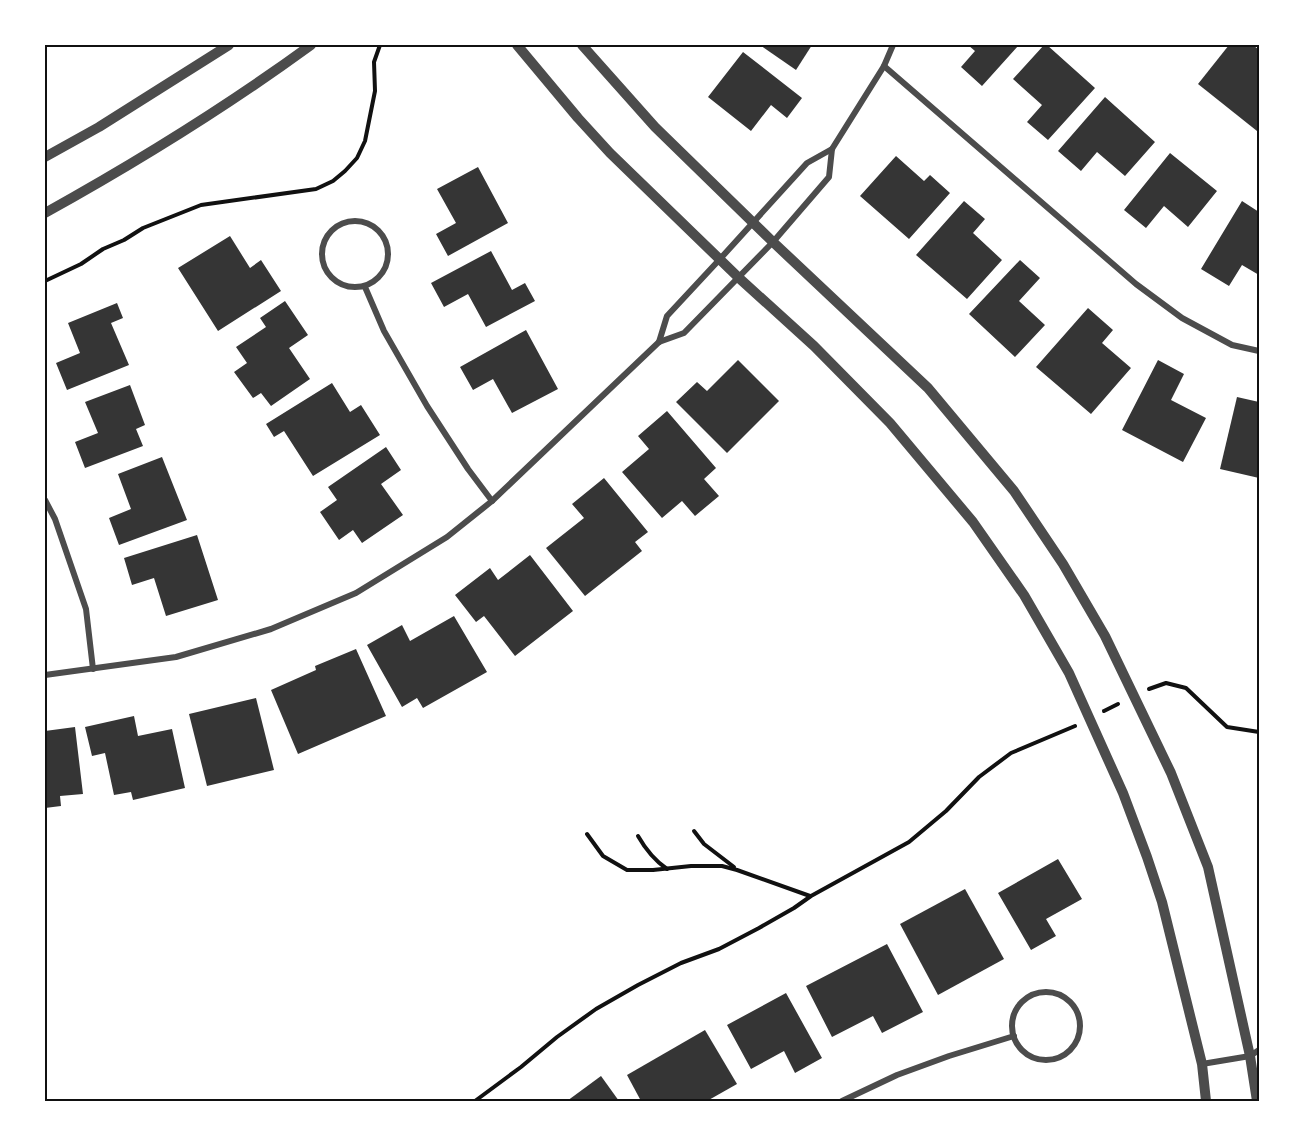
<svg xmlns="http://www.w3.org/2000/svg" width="1304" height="1146" font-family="'Times New Roman',serif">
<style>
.building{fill:#353535}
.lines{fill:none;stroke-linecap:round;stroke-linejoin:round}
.path{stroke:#111;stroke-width:4}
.minor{stroke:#4c4c4c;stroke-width:6}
.tertiary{stroke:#4c4c4c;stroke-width:10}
.neatline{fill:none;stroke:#111;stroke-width:2}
</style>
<rect width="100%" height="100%" fill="#fff"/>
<!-- building -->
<g class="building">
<path d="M760,45H812L796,70Z"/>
<path d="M968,45H1019L982,86L961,67L975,51Z"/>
<path d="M1044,45H1047L1095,88L1048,140L1027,122L1042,105L1013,79Z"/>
<path d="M1229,45H1253L1259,50V129L1257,131L1198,84Z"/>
<path d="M743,52L802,98L787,118L771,105L751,131L708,97Z"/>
<path d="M1105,97L1155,142L1125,176L1097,152L1081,171L1058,151Z"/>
<path d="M1170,153L1217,191L1188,227L1164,206L1146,228L1124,210Z"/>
<path d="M896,156L924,181L930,175L950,193L909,239L860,196Z"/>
<path d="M478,167L508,223L448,256L436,234L456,223L437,189Z"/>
<path d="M964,201L985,219L973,233L1002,260L967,299L916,255Z"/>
<path d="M1242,201L1259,212V275L1242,265L1229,286L1201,269Z"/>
<path d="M230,236L250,268L261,260L281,291L218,331L178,268Z"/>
<path d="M491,251L512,290L525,283L535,301L486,327L468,294L444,307L431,283Z"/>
<path d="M1020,260L1040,278L1019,301L1045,325L1015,357L969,314Z"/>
<path d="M285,301L308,335L289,348L310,379L271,406L261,393L253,398L234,372L247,363L236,347L266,327L260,318Z"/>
<path d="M117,303L123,318L111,323L129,365L67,390L56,363L80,353L68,323Z"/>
<path d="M1088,308L1113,330L1102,343L1131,368L1091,414L1036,367Z"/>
<path d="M526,330L558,389L512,413L493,379L473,390L460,367Z"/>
<path d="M738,360L779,401L727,453L676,402L697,382L707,391Z"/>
<path d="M1158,360L1184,374L1171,400L1206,418L1183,462L1122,430Z"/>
<path d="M332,383L350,412L361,405L380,435L313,476L284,431L274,437L266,424Z"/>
<path d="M130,385L145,425L136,429L143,446L85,468L75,442L98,433L85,402Z"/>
<path d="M1237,397L1259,402V478L1220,469Z"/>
<path d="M667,411L716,468L704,479L719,496L695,516L682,501L662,518L622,472L649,449L638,436Z"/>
<path d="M386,447L401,470L381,484L403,515L362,543L353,530L339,540L320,512L337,500L328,487Z"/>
<path d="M162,457L187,520L119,545L109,518L131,509L118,474Z"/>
<path d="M604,478L648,532L635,542L642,551L585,596L546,548L584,518L572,504Z"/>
<path d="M197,535L218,600L166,616L154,578L132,585L124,558Z"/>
<path d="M530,555L573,611L515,656L484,616L476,622L455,595L490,568L498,580Z"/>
<path d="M454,616L487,672L423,708L417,698L402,707L367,645L402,625L410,641Z"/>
<path d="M356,649L386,716L298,754L271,690L316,670L315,666Z"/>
<path d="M256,698L274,770L207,786L189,714Z"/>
<path d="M134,716L138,736L172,729L185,788L133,800L131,792L114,795L105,753L92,756L85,727Z"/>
<path d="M75,727L83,794L60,796L61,806L45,808V731Z"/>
<path d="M1058,859L1082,899L1046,919L1056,936L1031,950L998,893Z"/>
<path d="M965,889L1004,959L938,995L900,924Z"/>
<path d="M887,944L923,1012L882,1033L873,1016L832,1037L806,986Z"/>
<path d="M786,993L822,1058L795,1073L784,1051L751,1069L727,1025Z"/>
<path d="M705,1030L737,1084L707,1101H641L627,1075Z"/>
<path d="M601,1076L619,1101H567Z"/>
</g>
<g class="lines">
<!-- path -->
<g class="path">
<path d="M45,281L81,264L103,249L124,240L143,228L201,205L316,189L333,181L345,171L357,158L365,141L375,91L374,62L380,45"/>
<path d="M1149,689L1166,683L1186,688L1227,727L1259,732"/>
<path d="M1104,711L1118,704"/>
<path d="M694,831L704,844L734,867"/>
<path d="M587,834L603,856L627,870H653L691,866H722L737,870L810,896"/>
<path d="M638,836C646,850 654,860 667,869"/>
<path d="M475,1101L521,1067L557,1037L596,1009L638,985L681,963L719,949L759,928L794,908L811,896L909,842L946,811L979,777L1011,753L1075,726"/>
</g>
<!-- minor -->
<g class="minor">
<path d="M884,66L1136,284L1182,318L1232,345L1259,351"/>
<circle cx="355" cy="254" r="33"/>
<path d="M365,287L384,331L427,406L468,469L492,501"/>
<path d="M659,342L667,316L720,259L807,163L832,149"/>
<path d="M45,500L55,519L86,609L93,669"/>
<path d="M45,675L176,657L271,629L356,593L447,537L492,501L659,342L684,333L773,242L829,177L832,149L884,66L893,45"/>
<circle cx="1046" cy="1026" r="34"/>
<path d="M1202,1064L1250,1056L1259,1050"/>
<path d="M842,1101L897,1075L949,1056L1014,1036"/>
</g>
<!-- tertiary -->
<g class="tertiary">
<path d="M517,45L578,118L610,153L739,278L814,346L890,423L973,522L1024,595L1069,673L1123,793L1147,857L1162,902L1202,1064L1206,1101"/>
<path d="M582,45L655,127L773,242L928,388L1014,491L1063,564L1105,636L1171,773L1208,867L1250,1056L1257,1101"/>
<path d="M45,157L99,127L229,45"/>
<path d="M45,213C137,162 226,107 311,45"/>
</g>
</g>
<!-- border -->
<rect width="1304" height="1146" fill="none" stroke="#ffffff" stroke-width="93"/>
<rect x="46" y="46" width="1212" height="1054" class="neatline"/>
</svg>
